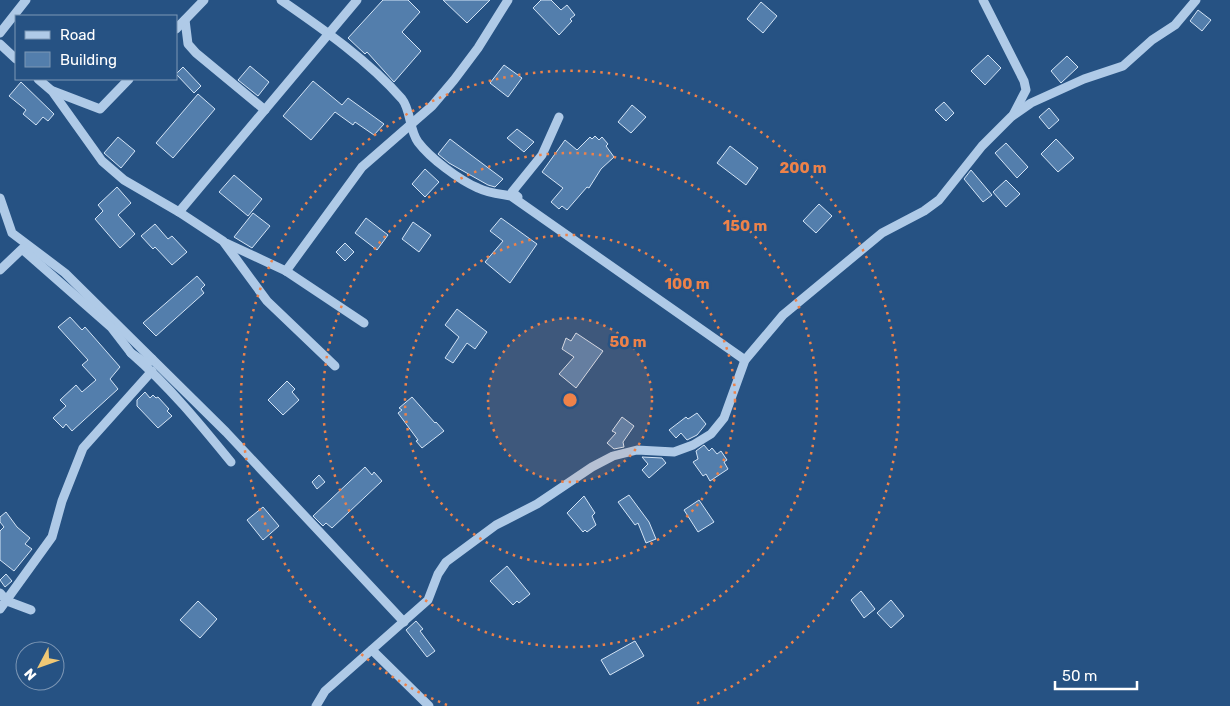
<svg xmlns="http://www.w3.org/2000/svg" width="1230" height="706" font-family="Rubik,sans-serif">
<style>
.building{fill:#537eac;stroke:#d3e4f6}
.lines{fill:none;stroke-linecap:round;stroke-linejoin:round}
.minor{stroke:#afcae7;stroke-width:9}
.ring{fill:none;stroke:#ee8249;stroke-width:2.5;stroke-dasharray:2.5 5}
.centre{fill:#ee8249;stroke:#265283;stroke-width:2.5}
.ring-label{font-size:15px;text-anchor:middle;font-weight:bold;fill:#ee8249;stroke:#265283;stroke-width:5;stroke-linejoin:round;paint-order:stroke}
</style>
<rect width="100%" height="100%" fill="#265283"/>
<!-- building -->
<g class="building">
<path d="M383,0H408L420,12L402,32L421,51L394,82L367,52L365,54L348,38Z"/>
<path d="M443,0H490L467,23Z"/>
<path d="M541,0H551L561,10L567,5L575,15L570,19L572,21L559,35L533,8Z"/>
<path d="M761,2L777,16L763,33L747,19Z"/>
<path d="M1198,10L1211,20L1202,31L1190,21Z"/>
<path d="M988,55L1001,68L985,85L971,71Z"/>
<path d="M1067,56L1078,67L1061,83L1051,71Z"/>
<path d="M504,65L522,78L508,97L490,83Z"/>
<path d="M250,66L269,82L258,96L238,80Z"/>
<path d="M183,67L201,86L194,93L176,74Z"/>
<path d="M313,81L342,105L348,98L384,124L374,135L355,122L353,125L335,112L311,140L283,116Z"/>
<path d="M21,82L54,114L48,121L43,117L36,125L23,114L26,110L9,96Z"/>
<path d="M198,94L215,109L173,158L156,143Z"/>
<path d="M944,102L954,113L946,121L935,110Z"/>
<path d="M632,105L646,117L631,133L618,122Z"/>
<path d="M1049,108L1059,120L1049,129L1039,117Z"/>
<path d="M517,129L534,142L524,152L507,138Z"/>
<path d="M595,136L599,140L602,137L608,144L606,146L614,157L601,169L589,188L587,187L567,210L562,206L559,209L551,202L563,188L542,172L565,140L577,150L590,137L592,139Z"/>
<path d="M118,137L135,151L121,168L104,153Z"/>
<path d="M450,139L467,152L503,179L495,187L488,185L449,163L438,154Z"/>
<path d="M1056,139L1074,158L1058,172L1041,154Z"/>
<path d="M1006,143L1028,167L1017,178L995,153Z"/>
<path d="M730,146L758,168L746,185L717,163Z"/>
<path d="M425,169L439,182L425,197L412,184Z"/>
<path d="M971,170L992,195L983,202L964,179Z"/>
<path d="M234,175L262,199L248,216L219,192Z"/>
<path d="M1006,180L1020,194L1006,207L993,192Z"/>
<path d="M117,187L131,203L118,215L135,234L120,248L95,219L103,211L98,205Z"/>
<path d="M819,204L832,216L816,233L803,221Z"/>
<path d="M253,213L270,226L252,248L234,237Z"/>
<path d="M366,218L388,235L377,250L355,233Z"/>
<path d="M501,218L537,244L510,283L485,262L503,241L490,231Z"/>
<path d="M413,222L431,235L419,252L402,239Z"/>
<path d="M155,224L168,239L172,236L187,252L172,265L155,247L153,249L141,236Z"/>
<path d="M345,243L354,252L345,261L336,252Z"/>
<path d="M197,276L205,285L201,289L204,293L156,336L143,323Z"/>
<path d="M457,309L487,332L475,349L467,343L453,363L445,358L459,337L445,325Z"/>
<path d="M70,317L82,330L85,327L120,367L110,379L118,389L72,431L66,424L63,428L53,418L66,406L60,400L76,385L82,392L96,380L82,365L88,360L58,327Z"/>
<path d="M576,333L603,351L576,388L559,374L574,357L562,349L566,338L571,341Z"/>
<path d="M287,381L295,389L292,392L299,400L283,415L268,400Z"/>
<path d="M145,392L150,398L153,395L156,398L158,397L169,409L167,411L172,416L158,428L137,406V400Z"/>
<path d="M412,397L435,423L436,422L444,431L422,448L416,441L418,440L398,413L402,410L399,408Z"/>
<path d="M697,413L706,424L697,435L687,440L681,433L676,438L669,430L686,417L688,419Z"/>
<path d="M622,417L634,426L623,442L624,447L614,449L607,443L616,433L612,431Z"/>
<path d="M704,445L709,451L712,448L717,454L721,451L727,460L724,462L728,469L710,481L706,474L703,476L693,462L698,459L696,451Z"/>
<path d="M642,457L662,458L666,463L649,478L642,470L648,464Z"/>
<path d="M365,467L372,475L374,472L382,481L332,528L326,523L323,526L313,516Z"/>
<path d="M319,475L325,482L317,489L312,482Z"/>
<path d="M629,495L649,522L656,539L646,543L638,523L635,525L618,502Z"/>
<path d="M584,496L595,513L592,516L596,525L587,532L585,530L583,532L567,513Z"/>
<path d="M699,500L714,522L698,532L684,510Z"/>
<path d="M263,507L279,526L263,540L247,520Z"/>
<path d="M6,512L17,527L30,538L25,544L32,549L14,571L0,560V531L4,527L0,522V517Z"/>
<path d="M507,566L530,594L519,603L517,601L513,605L490,581Z"/>
<path d="M6,574L12,581L5,587L0,580Z"/>
<path d="M861,591L875,609L864,618L851,600Z"/>
<path d="M891,600L904,616L891,628L877,613Z"/>
<path d="M198,601L217,619L200,638L180,620Z"/>
<path d="M416,621L423,629L420,631L435,651L427,657L406,630Z"/>
<path d="M635,641L644,656L610,675L601,660Z"/>
</g>
<g class="lines">
<!-- minor -->
<g class="minor">
<path d="M281,0C323,29 369,61 402,99C411,110 409,130 418,142C430,158 459,180 478,188C488,193 500,194 511,196L745,360"/>
<path d="M983,0L1024,81L1026,90L1013,115"/>
<path d="M185,20L188,44L196,53L265,110"/>
<path d="M176,29L204,0"/>
<path d="M0,33L26,0"/>
<path d="M0,44L16,59"/>
<path d="M38,79L52,91L102,161L124,180L179,212L223,241L267,301L335,366"/>
<path d="M53,91L100,109L129,79"/>
<path d="M518,197L512,192L542,155L559,117"/>
<path d="M0,198L12,233L65,273L226,432L404,622"/>
<path d="M179,212L357,0"/>
<path d="M226,243L286,271L364,323"/>
<path d="M0,270L22,249L111,327L131,353"/>
<path d="M286,271L362,167L432,106L454,80L478,48L508,0"/>
<path d="M152,359L147,364L131,353C169,386 200,424 231,462"/>
<path d="M0,593L7,601L31,610"/>
<path d="M0,609L52,537L62,501L83,448L152,371"/>
<path d="M372,650L429,706"/>
<path d="M316,706L325,691L428,600L438,574L446,562L496,525L537,504L592,467L613,456L637,450L674,452L693,445L711,434L724,418L745,360L783,315L882,233L924,211L939,200L982,146L1011,117L1031,103L1084,79L1123,66L1152,40L1175,25L1196,0"/>
</g>
</g>
<!-- distance rings -->
<circle cx="570" cy="400" r="82" fill="#ee8249" fill-opacity=".12"/>
<g class="ring">
<circle cx="570" cy="400" r="82"/>
<circle cx="570" cy="400" r="165"/>
<circle cx="570" cy="400" r="247"/>
<path d="M447 705A329 329 0 1 1 693 705"/>
</g>
<circle cx="570" cy="400" r="8" class="centre"/>
<g class="ring-label">
<text x="803" y="173">200 m</text>
<text x="745" y="231">150 m</text>
<text x="687" y="289">100 m</text>
<text x="628" y="347">50 m</text>
</g>
<!-- legend -->
<rect x="15" y="15" width="162" height="65" fill="#265283" stroke="#7d97b5"/>
<rect x="25" y="31" width="25" height="8" fill="#afcae7" stroke="#7d97b5"/>
<text x="60" y="40" font-size="15" fill="#ffffff">Road</text>
<rect x="25" y="52" width="25" height="15" fill="#537eac" stroke="#7d97b5"/>
<text x="60" y="65" font-size="15" fill="#ffffff">Building</text>
<!-- north arrow -->
<g transform="translate(40 666) rotate(229)"><circle r="24" fill="#265283" stroke="#7d97b5"/>
<path d="M0-4L9 19L0 12L-9 19Z" fill="#f0c875"/>
<text y="-8" font-size="14" font-weight="bold" text-anchor="middle" fill="#ffffff">N</text>
</g>
<!-- scale -->
<path d="M1055 681v8h82v-8" fill="none" stroke="#ffffff" stroke-width="2.5"/>
<text x="1062" y="681" font-size="15" fill="#ffffff" stroke="#265283" stroke-width="4" paint-order="stroke">50 m</text>
</svg>
